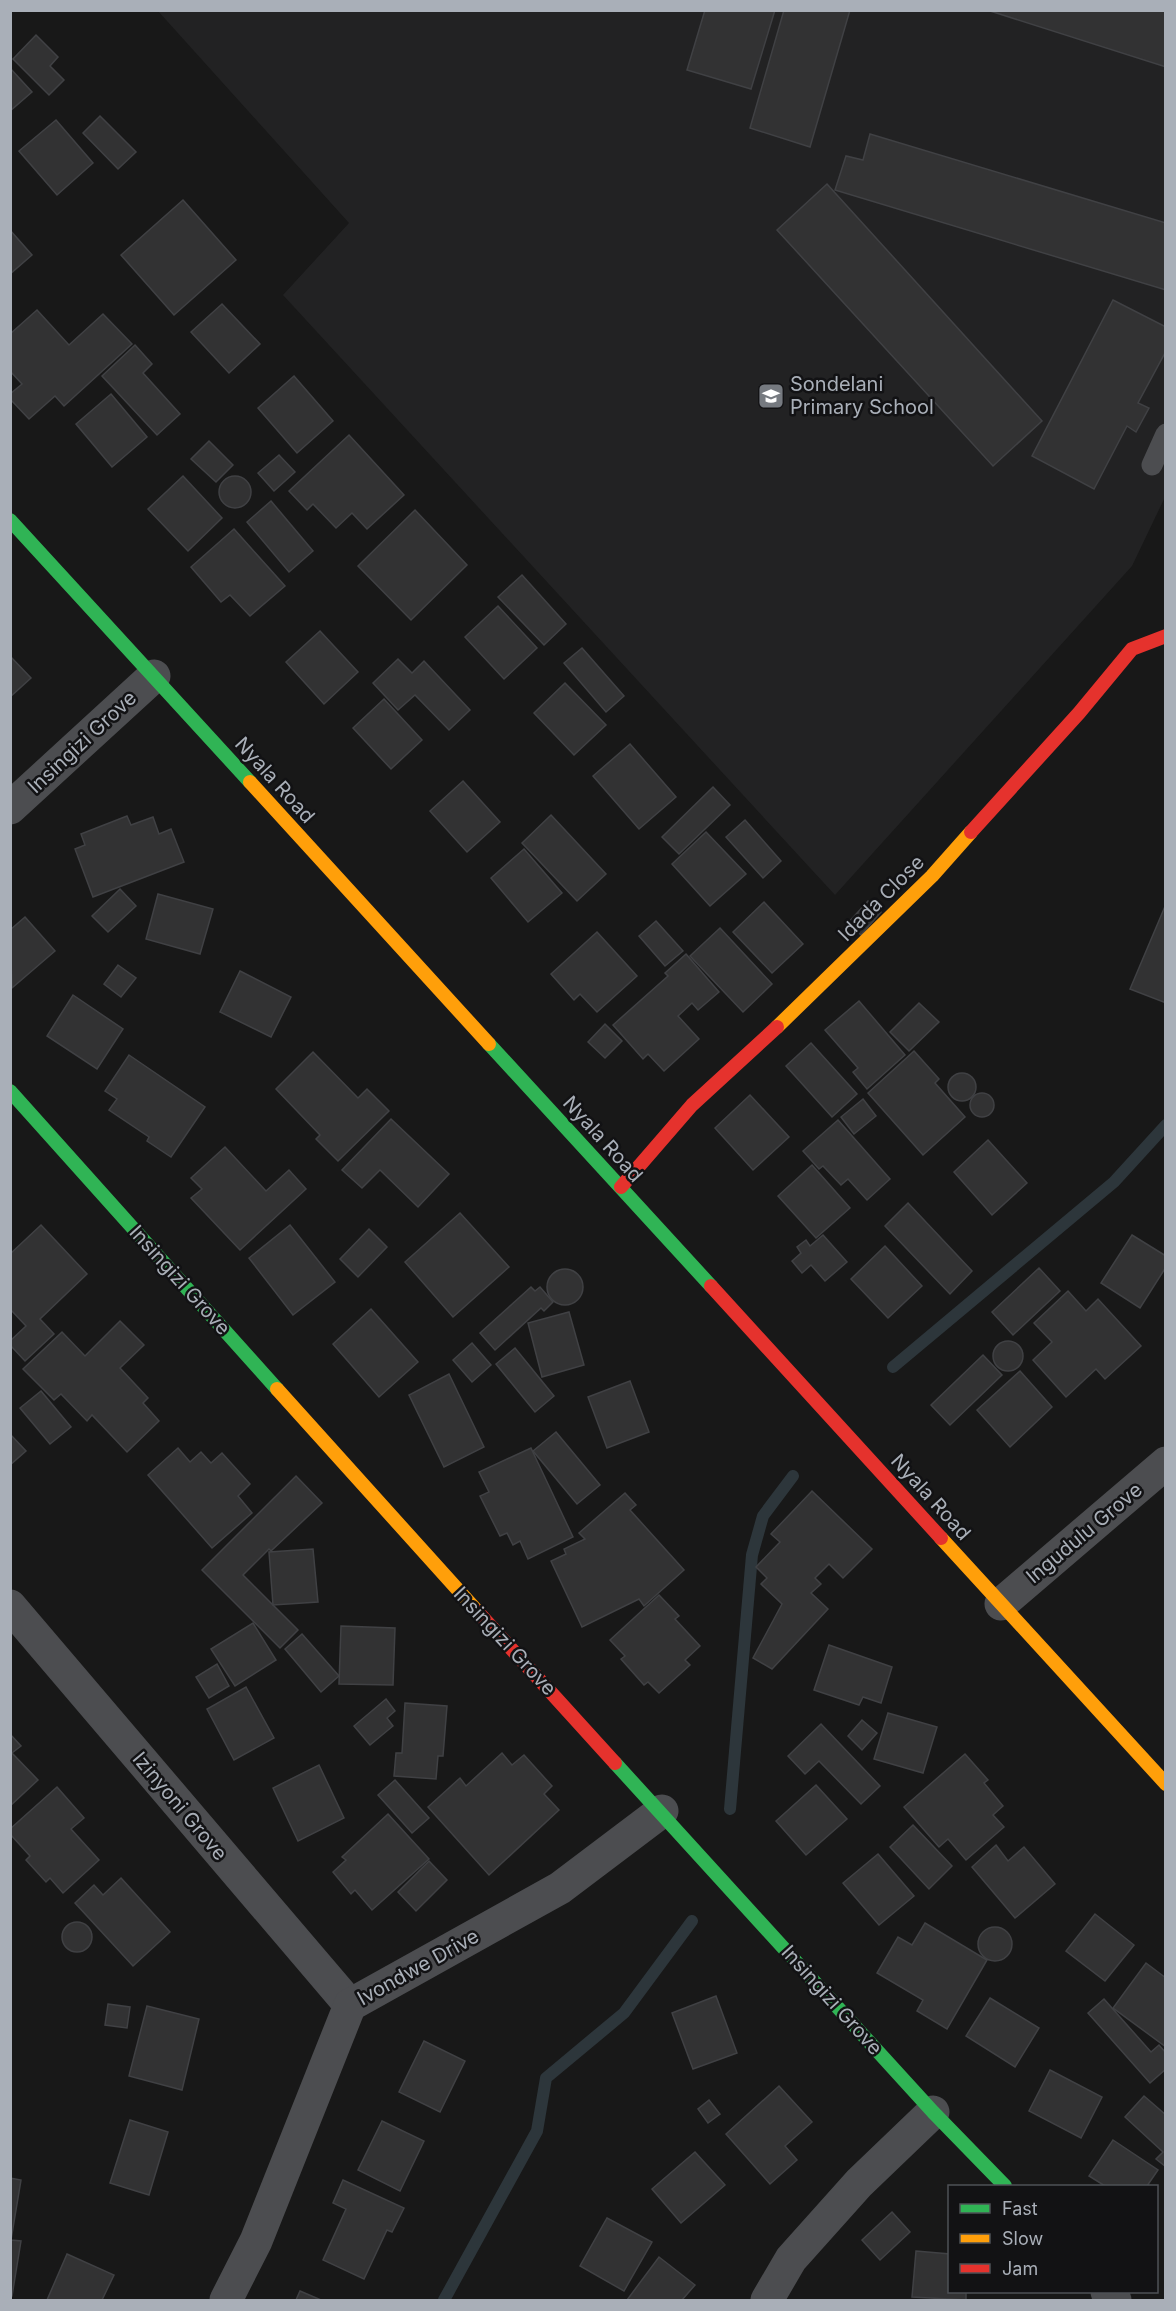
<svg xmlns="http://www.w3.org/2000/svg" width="1176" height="2311" font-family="Inter,sans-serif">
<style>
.built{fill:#222223}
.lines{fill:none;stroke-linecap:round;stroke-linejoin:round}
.stream{stroke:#2d363b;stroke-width:12}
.building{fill:#323233;stroke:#404144;stroke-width:1.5}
.lane{stroke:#4c4d50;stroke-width:21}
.street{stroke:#4c4d50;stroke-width:33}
.fast{stroke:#30b455;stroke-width:14}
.slow{stroke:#ff9f0a;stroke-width:14}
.jam{stroke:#e5322d;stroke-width:14}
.labels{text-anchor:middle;stroke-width:5;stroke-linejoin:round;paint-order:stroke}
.poi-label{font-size:20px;fill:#a9afb8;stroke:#121214;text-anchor:start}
.street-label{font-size:20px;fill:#a9afb8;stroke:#121214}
</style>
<rect width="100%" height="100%" fill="#181818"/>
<!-- built -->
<path class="built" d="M158,11H1165V497L1132,566L835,895L283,295L349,223Z"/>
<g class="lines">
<!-- stream -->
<g class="stream">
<path d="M893,1367L1114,1182L1166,1125"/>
<path d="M730,1809L752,1555L763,1516L793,1476"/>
<path d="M444,2300L537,2131L546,2078L624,2013L692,1921"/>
</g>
</g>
<!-- building -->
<g class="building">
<path d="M705,10H775L751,89L687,70Z"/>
<path d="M784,10H850L810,147L750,128Z"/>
<path d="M987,10H1166V67Z"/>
<path d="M36,35L58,57L50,66L64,80L49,95L13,59Z"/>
<path d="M10,68L32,92L10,111Z"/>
<path d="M100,116L136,152L118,169L83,133Z"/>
<path d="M56,120L93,163L57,195L19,151Z"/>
<path d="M870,134L1166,223V290L835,190L846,156L863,160Z"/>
<path d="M827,184L1042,421L993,466L777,230Z"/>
<path d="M183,200L236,260L174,315L121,255Z"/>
<path d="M10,230L32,255L10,274Z"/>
<path d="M1113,300L1166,327V351L1138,403L1149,408L1136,432L1127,426L1094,489L1032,456Z"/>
<path d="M222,304L260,344L229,373L191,332Z"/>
<path d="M37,310L69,345L103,314L132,344L64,406L55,396L29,419L10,399V394L22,384L10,371V334Z"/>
<path d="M135,345L152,364L143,373L180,414L157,435L102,376Z"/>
<path d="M294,376L333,421L297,453L258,408Z"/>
<path d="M111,394L147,437L112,467L76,424Z"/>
<path d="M349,435L404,495L367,529L352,513L336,528L313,504L307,510L289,491Z"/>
<path d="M209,441L233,465L216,482L191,459Z"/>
<path d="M279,455L295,472L274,491L258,473Z"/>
<circle cx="235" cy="492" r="16"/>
<path d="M183,476L222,518L188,551L148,509Z"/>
<path d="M271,501L313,551L289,572L247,522Z"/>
<path d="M415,510L467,565L411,620L358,566Z"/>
<path d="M234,529L285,586L250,616L230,595L221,602L191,567Z"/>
<path d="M522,575L566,624L544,645L498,597Z"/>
<path d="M498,606L537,648L504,679L465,637Z"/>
<path d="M320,631L358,672L324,704L286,662Z"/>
<path d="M582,648L624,696L606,712L564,663Z"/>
<path d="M10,656L31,678L10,697Z"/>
<path d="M398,659L412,673L424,661L470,710L449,730L415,695L398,710L373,683Z"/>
<path d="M565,683L606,725L574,755L534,713Z"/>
<path d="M384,699L422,740L391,769L353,728Z"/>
<path d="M630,744L676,797L639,829L593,776Z"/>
<path d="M463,781L500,822L467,852L430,811Z"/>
<path d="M713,787L730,805L679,854L662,837Z"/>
<path d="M551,815L606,874L577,901L522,843Z"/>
<path d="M127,816L131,825L153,817L159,834L171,829L184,862L93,897L75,849L85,845L81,834Z"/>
<path d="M745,820L781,861L763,878L726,837Z"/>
<path d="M706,832L746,874L710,906L672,864Z"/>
<path d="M524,849L562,893L528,922L491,878Z"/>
<path d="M120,889L136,906L108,932L92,916Z"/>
<path d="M158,894L213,909L200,954L146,939Z"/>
<path d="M868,901L881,912L861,935L848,923Z"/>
<path d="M764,902L803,944L772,973L733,932Z"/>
<path d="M1166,904V1003L1130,989Z"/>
<path d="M25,917L55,951L12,988L10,930Z"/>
<path d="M656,921L683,951L665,966L639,936Z"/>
<path d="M720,928L772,984L743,1012L690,956Z"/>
<path d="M597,932L637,976L597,1012L580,994L574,1000L551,974Z"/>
<path d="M686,954L719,992L698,1010L692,1003L678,1016L699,1039L664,1071L648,1054L643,1059L613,1025L668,976L665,973Z"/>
<path d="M118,965L136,978L121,997L104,984Z"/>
<path d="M240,971L291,997L271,1037L220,1012Z"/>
<path d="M73,995L123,1029L97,1069L47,1036Z"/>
<path d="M859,1001L905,1055L867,1089L853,1072L858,1068L825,1030Z"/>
<path d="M919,1003L939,1022L909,1051L890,1032Z"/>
<path d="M605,1024L622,1041L605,1058L588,1042Z"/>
<path d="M811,1043L857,1094L832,1117L786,1066Z"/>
<path d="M914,1051L939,1079L935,1083L965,1117L923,1155L868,1093Z"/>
<path d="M313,1052L358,1098L367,1089L389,1111L338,1161L316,1139L320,1135L276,1089Z"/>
<path d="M129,1055L205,1107L171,1157L147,1141L149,1137L109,1110L117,1099L105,1091Z"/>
<circle cx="962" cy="1087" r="14"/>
<circle cx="982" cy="1105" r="12"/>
<path d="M750,1095L789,1137L753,1170L715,1128Z"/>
<path d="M863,1099L876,1116L854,1134L841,1117Z"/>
<path d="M391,1119L449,1174L418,1207L380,1170L362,1188L342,1170Z"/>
<path d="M838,1120L890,1179L867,1200L848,1179L841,1185L823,1166L819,1169L803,1151Z"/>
<path d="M988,1140L1027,1183L992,1215L954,1172Z"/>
<path d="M225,1147L266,1191L289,1170L306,1189L240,1250L191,1198L202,1189L191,1178Z"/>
<path d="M812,1165L850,1208L816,1238L778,1196Z"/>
<path d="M908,1203L972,1271L950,1294L885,1226Z"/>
<path d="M460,1213L509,1267L453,1317L405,1262Z"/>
<path d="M41,1225L87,1274L40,1319L54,1334L25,1361L10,1345V1341L26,1326L10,1309V1254Z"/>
<path d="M290,1225L335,1282L293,1315L249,1258Z"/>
<path d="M369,1229L387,1247L358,1277L340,1259Z"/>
<path d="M823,1235L847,1262L825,1281L811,1265L802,1273L792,1261L801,1253L797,1247L806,1240L810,1246Z"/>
<path d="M1132,1235L1166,1256V1267L1140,1308L1101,1283Z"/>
<path d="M885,1246L922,1286L888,1318L851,1279Z"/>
<path d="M1039,1268L1060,1291L1013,1335L992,1312Z"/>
<circle cx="565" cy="1287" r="18"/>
<path d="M531,1287L535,1291L540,1287L553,1302L544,1311L541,1308L495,1350L480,1333Z"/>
<path d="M1068,1291L1086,1311L1098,1299L1141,1346L1105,1379L1096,1369L1066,1397L1033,1360L1052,1342L1034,1323Z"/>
<path d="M371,1309L418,1362L379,1397L333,1344Z"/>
<path d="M569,1312L584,1365L542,1377L528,1323Z"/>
<path d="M120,1321L144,1345L120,1368L148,1398L143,1403L159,1421L127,1452L92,1415L87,1421L61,1394L54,1400L23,1369L62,1332L85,1356Z"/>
<circle cx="1008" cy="1356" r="15"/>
<path d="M472,1343L491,1365L472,1382L453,1360Z"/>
<path d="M515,1348L554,1396L535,1412L496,1364Z"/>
<path d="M983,1355L1002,1375L950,1425L931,1405Z"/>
<path d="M1020,1371L1052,1407L1010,1447L977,1410Z"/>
<path d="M449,1374L484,1447L444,1467L409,1395Z"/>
<path d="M630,1381L649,1432L607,1448L588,1397Z"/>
<path d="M41,1391L71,1427L50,1444L20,1408Z"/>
<path d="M556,1432L600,1485L577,1504L533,1451Z"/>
<path d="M10,1434L26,1451L10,1465Z"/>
<path d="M178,1448L190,1462L201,1452L211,1463L222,1453L250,1484L238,1496L252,1513L212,1548L148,1475Z"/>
<path d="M531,1448L573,1537L528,1559L520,1541L513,1545L507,1533L500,1536L480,1496L489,1492L479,1472Z"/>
<path d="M296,1476L322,1503L271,1551L269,1549L243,1575L298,1630L280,1648L202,1570Z"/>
<path d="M812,1491L872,1549L843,1578L829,1564L815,1578L821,1584L811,1593L828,1609L772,1669L753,1658L782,1604L761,1584L767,1578L756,1567L780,1542L771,1534Z"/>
<path d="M625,1493L636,1505L630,1510L684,1570L644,1606L639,1599L582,1627L551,1561L566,1554L564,1549L585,1539L579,1533Z"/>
<path d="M313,1549L318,1602L273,1605L269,1552Z"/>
<path d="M659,1595L679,1616L675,1619L700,1646L685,1660L690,1665L659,1693L648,1682L644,1685L621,1659L625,1656L610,1640Z"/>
<path d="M253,1623L276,1660L235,1686L211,1649Z"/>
<path d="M341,1626L395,1628L393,1685L339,1684Z"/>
<path d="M302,1634L339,1676L321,1692L285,1649Z"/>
<path d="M829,1645L892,1667L881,1703L863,1697L859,1705L814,1690Z"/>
<path d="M217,1664L229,1686L209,1698L196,1677Z"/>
<path d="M246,1687L274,1738L234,1760L207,1709Z"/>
<path d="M386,1699L395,1711L387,1718L393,1726L370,1745L354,1726Z"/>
<path d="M405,1703L447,1706L443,1756H438L436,1779L394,1776L396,1753H402Z"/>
<path d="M888,1713L937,1727L923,1773L874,1759Z"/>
<path d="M862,1720L877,1733L862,1750L848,1736Z"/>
<path d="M821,1724L880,1786L861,1804L819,1761L805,1774L788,1756Z"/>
<path d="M10,1734L21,1746L12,1753L38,1780L10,1806Z"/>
<path d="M502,1753L512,1765L524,1755L552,1786L544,1794L559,1810L489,1875L428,1807L460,1778L466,1786Z"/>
<path d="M965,1754L988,1780L984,1783L1003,1806L993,1815L1004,1827L966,1860L948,1839L939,1847L904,1807Z"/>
<path d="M319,1765L344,1818L298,1841L273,1788Z"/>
<path d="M395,1780L429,1818L412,1833L378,1795Z"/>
<path d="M816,1785L847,1819L806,1855L776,1821Z"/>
<path d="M57,1787L84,1818L71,1829L99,1860L63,1893L50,1878L46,1882L26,1860L30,1856L10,1834V1829Z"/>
<path d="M388,1814L429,1859L372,1910L355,1890L351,1894L333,1872L346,1860L342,1857Z"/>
<path d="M913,1825L952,1866L929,1889L890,1847Z"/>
<path d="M996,1845L1008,1861L1024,1847L1055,1884L1015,1918L972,1867Z"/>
<path d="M878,1854L914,1896L879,1925L843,1883Z"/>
<path d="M429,1861L447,1880L416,1911L398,1892Z"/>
<path d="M121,1878L170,1932L133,1966L75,1903L94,1885L103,1895Z"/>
<path d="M1095,1914L1134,1945L1105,1981L1066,1951Z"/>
<circle cx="77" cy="1937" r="15"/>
<path d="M925,1923L987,1960L947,2029L917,2011L923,2000L877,1973L898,1937L912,1945Z"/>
<circle cx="995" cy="1944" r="17"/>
<path d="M1146,1963L1166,1978V2047L1113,2008Z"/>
<path d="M716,1996L737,2053L693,2069L672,2013Z"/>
<path d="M990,1998L1039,2028L1015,2067L966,2036Z"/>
<path d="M1104,1999L1151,2052L1159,2045L1166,2053V2069L1150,2083L1088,2013Z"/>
<path d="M108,2004L130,2007L127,2028L105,2025Z"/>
<path d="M147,2006L199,2019L182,2090L129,2076Z"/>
<path d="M424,2041L465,2061L440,2112L399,2092Z"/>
<path d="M1050,2070L1102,2097L1081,2138L1029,2111Z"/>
<path d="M779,2086L812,2122L785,2146L797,2160L770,2184L726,2134Z"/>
<path d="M1144,2096L1166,2115V2167L1156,2159L1163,2152L1125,2117Z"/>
<path d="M709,2100L720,2114L708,2123L698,2109Z"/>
<path d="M130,2120L168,2132L149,2195L110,2183Z"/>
<path d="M382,2121L424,2141L400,2191L358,2170Z"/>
<path d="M1113,2140L1158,2170L1147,2186H1105L1089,2176Z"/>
<path d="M695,2152L725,2185L681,2223L652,2189Z"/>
<path d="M10,2178L21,2180L11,2240L21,2241L12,2296H10Z"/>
<path d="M343,2180L404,2208L392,2232L387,2230L364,2279L323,2260L346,2209L333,2203Z"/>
<path d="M892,2212L910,2232L880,2260L862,2240Z"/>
<path d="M607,2218L652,2242L624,2291L580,2266Z"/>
<path d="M916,2251L950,2254V2292H966V2300L912,2297Z"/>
<path d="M67,2254L114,2275L102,2300H47Z"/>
<path d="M659,2257L695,2285L682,2300H627Z"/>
<path d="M300,2291L321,2300H296Z"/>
</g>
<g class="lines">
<!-- lane -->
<path class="lane" d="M1152,465L1166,434"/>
<!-- street -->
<g class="street">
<path d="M10,808L154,676"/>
<path d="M1001,1604L1166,1463"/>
<path d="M10,1606L350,2005"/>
<path d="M1107,2292L1115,2300"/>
<path d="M226,2300L256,2241L350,2005L560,1888L662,1811"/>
<path d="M767,2300L791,2259L859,2183L933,2112"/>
</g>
<!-- fast -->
<g class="fast">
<path d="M10,520L250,782"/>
<path d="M489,1044L711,1286"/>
<path d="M10,1091L277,1389"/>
<path d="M615,1763L933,2112L1005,2186"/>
</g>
<!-- slow -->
<g class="slow">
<path d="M250,782L489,1044"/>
<path d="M777,1027L932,876L971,832"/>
<path d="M277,1389L477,1611"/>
<path d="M941,1538L1166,1784"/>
</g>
<!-- jam -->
<g class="jam">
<path d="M971,832L1079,713L1132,649L1166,636"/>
<path d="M621,1187L692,1105L777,1027"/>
<path d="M711,1286L941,1538"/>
<path d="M477,1611L615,1763"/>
</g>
</g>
<!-- icons -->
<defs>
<symbol id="school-square" viewBox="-11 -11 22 22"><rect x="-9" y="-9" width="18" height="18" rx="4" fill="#767a80" stroke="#121214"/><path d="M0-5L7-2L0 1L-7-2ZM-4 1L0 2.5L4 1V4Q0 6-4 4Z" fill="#fff"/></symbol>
</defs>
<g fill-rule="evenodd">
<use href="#school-square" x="756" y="381" width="30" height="30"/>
</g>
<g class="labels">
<!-- poi labels -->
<g class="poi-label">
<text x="790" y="391">Sondelani<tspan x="790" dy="23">Primary School</tspan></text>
</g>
<!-- street labels -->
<g class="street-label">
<text transform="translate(82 742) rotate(-43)" y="7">Insingizi Grove</text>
<text transform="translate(275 780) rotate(48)" y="7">Nyala Road</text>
<text transform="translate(881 898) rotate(-45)" y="7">Idada Close</text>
<text transform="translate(603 1139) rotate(48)" y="7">Nyala Road</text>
<text transform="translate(180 1280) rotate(48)" y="7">Insingizi Grove</text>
<text transform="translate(931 1497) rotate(48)" y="7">Nyala Road</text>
<text transform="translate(1084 1533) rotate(-40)" y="7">Ingudulu Grove</text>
<text transform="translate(505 1641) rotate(47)" y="7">Insingizi Grove</text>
<text transform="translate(180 1806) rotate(50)" y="7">Izinyoni Grove</text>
<text transform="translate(418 1967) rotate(-29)" y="7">Ivondwe Drive</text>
<text transform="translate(832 2000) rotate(48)" y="7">Insingizi Grove</text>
</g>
</g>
<!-- border -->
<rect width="1176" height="2311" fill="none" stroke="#a9afb8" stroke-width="24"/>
<!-- legend -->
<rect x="948" y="2185" width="210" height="108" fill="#121214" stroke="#4e5156" stroke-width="1.5"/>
<rect x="960" y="2204" width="30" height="9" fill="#30b455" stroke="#4e5156" stroke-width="1.5"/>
<text x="1002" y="2215" font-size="18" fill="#a9afb8">Fast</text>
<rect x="960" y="2234" width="30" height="9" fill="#ff9f0a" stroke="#4e5156" stroke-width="1.5"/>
<text x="1002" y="2245" font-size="18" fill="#a9afb8">Slow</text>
<rect x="960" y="2264" width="30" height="9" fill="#e5322d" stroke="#4e5156" stroke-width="1.5"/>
<text x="1002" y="2275" font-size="18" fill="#a9afb8">Jam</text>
</svg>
